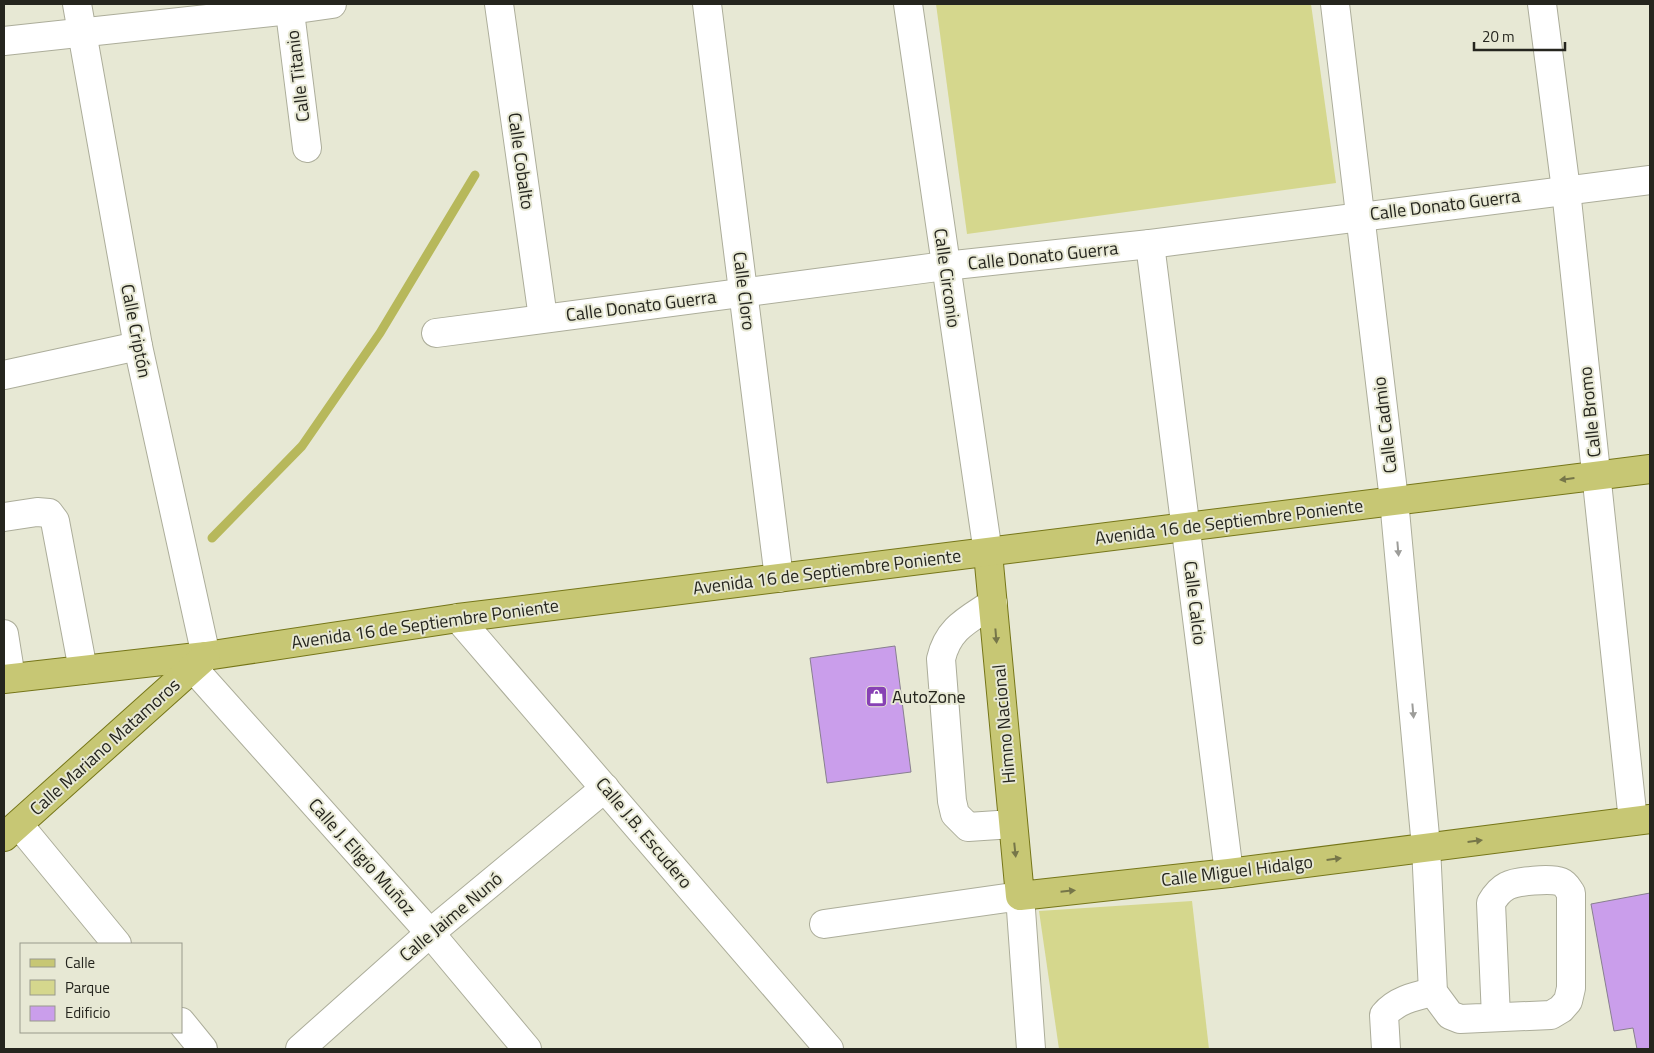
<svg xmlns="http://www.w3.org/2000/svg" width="1654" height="1053" font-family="'Titillium Web',sans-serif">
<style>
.green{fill:#d5d78d}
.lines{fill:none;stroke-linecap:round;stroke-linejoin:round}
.stream{stroke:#b7b85b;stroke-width:9}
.building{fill:#ca9eeb;stroke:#887f8f}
.minor-casing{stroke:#acad9a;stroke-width:30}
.major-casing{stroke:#767619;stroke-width:30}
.minor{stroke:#fff;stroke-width:28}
.major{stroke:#c7c774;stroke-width:28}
.oneway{fill:#767649}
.oneway2{fill:#9d9d9a}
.labels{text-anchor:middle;stroke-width:4;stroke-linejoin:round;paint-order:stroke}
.street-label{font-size:18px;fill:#25251e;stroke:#e7e8d4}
.poi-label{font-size:18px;fill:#25251e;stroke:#e7e8d4;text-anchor:start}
</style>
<rect width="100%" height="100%" fill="#e7e8d4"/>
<!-- green -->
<g class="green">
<path d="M936,4H1311L1336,183L967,234Z"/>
<path d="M1192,901L1209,1049H1059L1039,911Z"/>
</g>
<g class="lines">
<!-- stream -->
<path class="stream" d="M212,538L302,446L380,333L475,175"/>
</g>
<!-- building -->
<g class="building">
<path d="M895,646L911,772L827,783L810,658Z"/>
<path d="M1650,893V1049H1637L1633,1028L1614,1031L1591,904Z"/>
</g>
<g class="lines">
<defs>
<g id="minor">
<path d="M77,4L138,346L206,656"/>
<path d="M289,4L307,148"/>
<path d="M499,4L543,318"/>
<path d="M707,4L779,578"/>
<path d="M908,4L988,553"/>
<path d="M1335,4L1394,500L1426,847L1433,992L1450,1015L1460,1019L1551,1015L1561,1009L1568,1001L1571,988V893C1568,889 1566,884 1561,882C1551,878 1516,881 1507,886C1499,890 1495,896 1491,903L1496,1017"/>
<path d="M1542,4L1566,190L1633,821"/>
<path d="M4,41L290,10L332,4"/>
<path d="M1150,244L1229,873"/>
<path d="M436,333L945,266L1150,244L1650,180"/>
<path d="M4,375L138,346"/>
<path d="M4,517L37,512L49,513L55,521L83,670"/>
<path d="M993,603C968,620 948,628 941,659L952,801L955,814L968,827L1013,824"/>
<path d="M458,618L829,1049"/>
<path d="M4,634L11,678"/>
<path d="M193,668L430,933L527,1049"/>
<path d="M19,825L117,944"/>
<path d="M824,924L1020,896L1031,1049"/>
<path d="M181,1022L203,1049"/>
<path d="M300,1049L430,933L605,788"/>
<path d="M1386,1049L1384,1015C1396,1000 1416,996 1433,992"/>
</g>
<g id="major">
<path d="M988,553L1020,896L1229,873L1650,819"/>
<path d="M4,679L206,656L458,618L1650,469"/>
<path d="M4,837L206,656"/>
</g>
</defs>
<!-- minor casing -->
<use href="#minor" class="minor-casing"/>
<!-- major casing -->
<use href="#major" class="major-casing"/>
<!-- minor -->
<use href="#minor" class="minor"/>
<!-- major -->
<use href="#major" class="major"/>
</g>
<!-- one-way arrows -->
<defs><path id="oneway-solid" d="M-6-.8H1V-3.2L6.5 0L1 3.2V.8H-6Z" transform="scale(1.25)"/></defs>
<g class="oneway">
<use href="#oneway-solid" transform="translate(1567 479) rotate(173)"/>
<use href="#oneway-solid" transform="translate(996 636) rotate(85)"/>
<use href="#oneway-solid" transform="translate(1475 841) rotate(-7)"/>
<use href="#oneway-solid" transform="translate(1015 850) rotate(84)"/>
<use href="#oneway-solid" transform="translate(1334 859) rotate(-7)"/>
<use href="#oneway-solid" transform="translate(1068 891) rotate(-6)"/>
</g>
<g class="oneway2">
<use href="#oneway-solid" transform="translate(1398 549) rotate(85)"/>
<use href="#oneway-solid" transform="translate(1413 711) rotate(85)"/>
</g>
<!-- icons -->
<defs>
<symbol id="shop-square" viewBox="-11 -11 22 22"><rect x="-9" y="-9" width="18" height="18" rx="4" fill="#8741b4" stroke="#e7e8d4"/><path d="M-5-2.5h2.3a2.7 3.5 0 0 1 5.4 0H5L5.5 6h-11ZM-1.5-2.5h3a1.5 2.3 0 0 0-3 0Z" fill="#fff"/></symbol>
</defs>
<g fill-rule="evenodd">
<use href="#shop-square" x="864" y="684" width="25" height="25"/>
</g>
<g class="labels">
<!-- street labels -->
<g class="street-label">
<text transform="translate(298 76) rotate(-97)" y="6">Calle Titanio</text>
<text transform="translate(521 161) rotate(82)" y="6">Calle Cobalto</text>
<text transform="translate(1445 205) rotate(-7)" y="6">Calle Donato Guerra</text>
<text transform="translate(1043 256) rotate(-6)" y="6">Calle Donato Guerra</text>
<text transform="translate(947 278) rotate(82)" y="6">Calle Circonio</text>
<text transform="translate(744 291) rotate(83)" y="6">Calle Cloro</text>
<text transform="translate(641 306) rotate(-7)" y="6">Calle Donato Guerra</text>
<text transform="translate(136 331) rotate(79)" y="6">Calle Criptón</text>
<text transform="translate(1590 412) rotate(-96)" y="6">Calle Bromo</text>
<text transform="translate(1385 425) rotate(-97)" y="6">Calle Cadmio</text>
<text transform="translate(1229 522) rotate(-7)" y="6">Avenida 16 de Septiembre Poniente</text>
<text transform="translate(827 572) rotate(-7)" y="6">Avenida 16 de Septiembre Poniente</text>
<text transform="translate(1195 603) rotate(83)" y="6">Calle Calcio</text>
<text transform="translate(425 624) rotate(-8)" y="6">Avenida 16 de Septiembre Poniente</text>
<text transform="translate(1004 724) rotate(-95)" y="6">Himno Nacional</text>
<text transform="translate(105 747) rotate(-42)" y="6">Calle Mariano Matamoros</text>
<text transform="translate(644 833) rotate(50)" y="6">Calle J.B. Escudero</text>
<text transform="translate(362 857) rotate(48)" y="6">Calle J. Eligio Muñoz</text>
<text transform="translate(1237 871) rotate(-7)" y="6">Calle Miguel Hidalgo</text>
<text transform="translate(451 917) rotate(-40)" y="6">Calle Jaime Nunó</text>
</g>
<!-- poi labels -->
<g class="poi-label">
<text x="892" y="703">AutoZone</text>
</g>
</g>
<!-- border -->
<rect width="1654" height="1053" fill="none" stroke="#25251e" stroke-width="10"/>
<!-- legend -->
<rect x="20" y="943" width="162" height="90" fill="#e7e8d4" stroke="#999a8b"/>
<rect x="30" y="959" width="25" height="8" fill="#c7c774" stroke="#999a8b"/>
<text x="65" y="968" font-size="15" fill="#25251e">Calle</text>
<rect x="30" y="980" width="25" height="15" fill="#d5d78d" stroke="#999a8b"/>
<text x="65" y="993" font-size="15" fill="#25251e">Parque</text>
<rect x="30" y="1006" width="25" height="15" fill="#ca9eeb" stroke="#999a8b"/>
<text x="65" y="1018" font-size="15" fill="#25251e">Edificio</text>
<!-- scale -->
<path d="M1474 42v8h91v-8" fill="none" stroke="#25251e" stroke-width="2.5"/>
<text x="1482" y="42" font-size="15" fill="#25251e" stroke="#e7e8d4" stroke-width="4" paint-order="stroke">20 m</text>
</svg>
